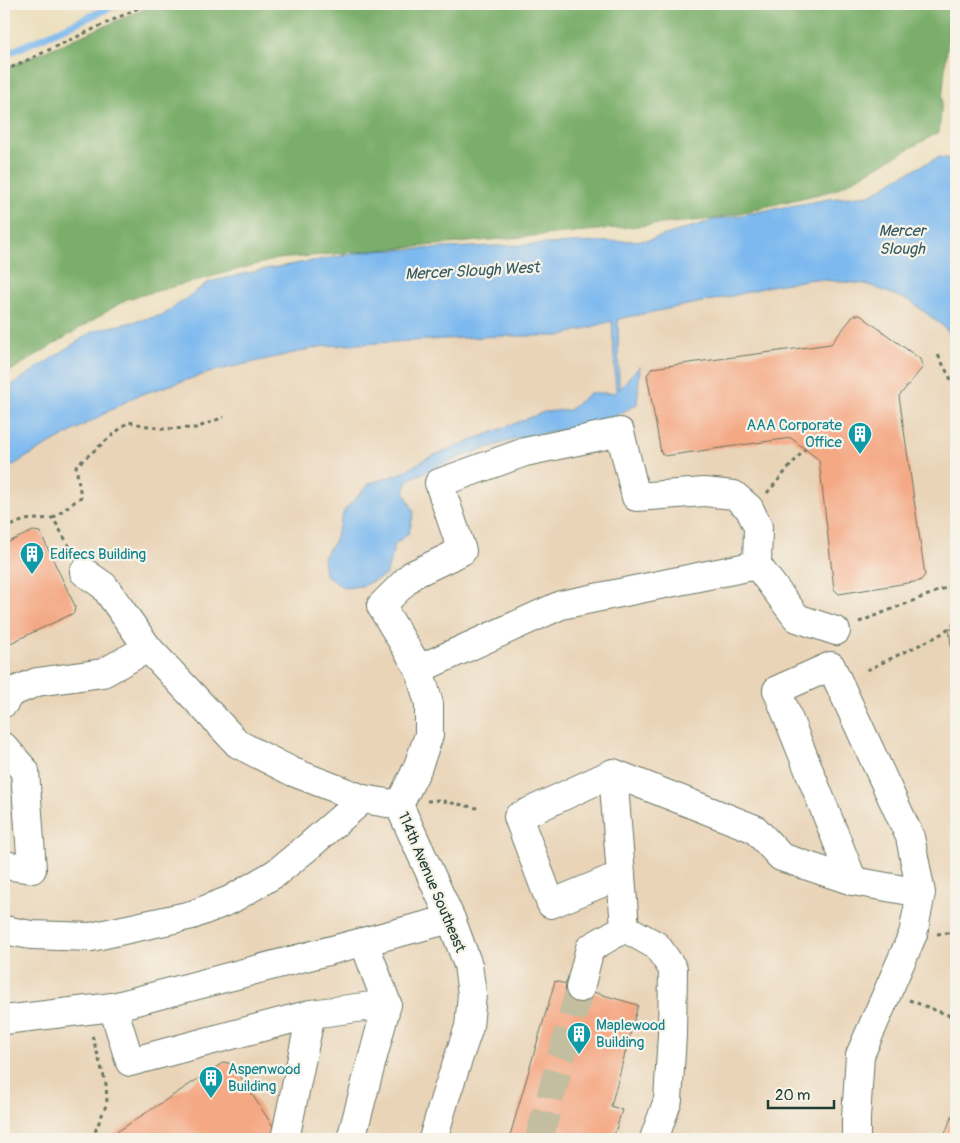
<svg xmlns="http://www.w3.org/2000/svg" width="960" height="1143" font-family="Pangolin,sans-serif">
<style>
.built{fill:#e9d4b8}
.forest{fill:#7aae6a;stroke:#4c764f}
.water{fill:#7db9ef;stroke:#4e7b92}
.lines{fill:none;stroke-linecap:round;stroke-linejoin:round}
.stream{stroke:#7db9ef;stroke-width:7}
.building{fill:#f4a884}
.minor-tunnel{stroke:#c3bea0;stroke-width:28;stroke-dasharray:28 14;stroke-linecap:butt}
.minor-casing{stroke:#677563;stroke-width:30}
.path{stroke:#677563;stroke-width:3;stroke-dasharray:4 4;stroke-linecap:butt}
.minor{stroke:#fff;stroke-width:28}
.labels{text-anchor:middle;stroke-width:4.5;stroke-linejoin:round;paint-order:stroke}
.culture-label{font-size:15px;fill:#0d838f;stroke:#f7f3e8;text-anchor:start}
.street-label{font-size:15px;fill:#1f3d34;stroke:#f7f3e8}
.water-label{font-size:16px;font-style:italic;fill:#365c63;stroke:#f7f3e8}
</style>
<rect width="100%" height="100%" fill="#f7f3e8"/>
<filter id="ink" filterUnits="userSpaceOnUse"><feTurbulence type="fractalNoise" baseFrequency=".02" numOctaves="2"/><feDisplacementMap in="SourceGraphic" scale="10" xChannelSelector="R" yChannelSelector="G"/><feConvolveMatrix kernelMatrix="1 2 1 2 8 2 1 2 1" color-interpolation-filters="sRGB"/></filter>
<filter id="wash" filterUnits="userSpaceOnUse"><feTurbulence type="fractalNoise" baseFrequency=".0096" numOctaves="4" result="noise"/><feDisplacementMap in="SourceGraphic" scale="20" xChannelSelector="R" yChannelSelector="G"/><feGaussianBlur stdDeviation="1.12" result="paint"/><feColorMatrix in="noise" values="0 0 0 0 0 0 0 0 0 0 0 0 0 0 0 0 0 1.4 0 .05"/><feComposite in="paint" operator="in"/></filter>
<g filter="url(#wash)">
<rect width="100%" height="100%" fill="#ecdebb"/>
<!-- built -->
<path class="built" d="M956,202V1139H4V430L154,346Z"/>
<!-- forest -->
<path class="forest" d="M156,4H956V19L949,27L939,132L835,190L714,219L447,244L277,259L127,299L4,375V69Z"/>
<!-- water -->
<path class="water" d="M939,157L956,160V344L945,328L912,302L866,284L813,279L770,286L732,296L618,319L619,390L630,376L640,366L637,404L607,421L522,437L463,456L409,479L404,492L414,512L409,533L395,544L386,575L362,586L344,588L325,574L323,557L334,542L344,511L370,483L400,474L427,458L544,412L569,410L590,393H616L612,321L559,336H498L324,346L215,371L136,396L23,459L4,471V390L93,331L163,315L209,282L266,269L370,251L649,240L714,220L829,199L870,195L901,176Z"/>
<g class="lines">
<!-- stream -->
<path class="stream" d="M4,55L118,4"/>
</g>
<g id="blocks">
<!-- building -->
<g class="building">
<path d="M854,315H860L920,359L923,367L899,396L925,575L920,581L839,594L834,589L819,460L791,438L665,456L661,453L647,375L652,368L831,344Z"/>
<path d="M33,531L40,532L75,606L74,613L4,646V544Z"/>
<path d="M949,629H956V676H955Z"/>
<path d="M555,981L638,1005L611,1106L622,1110L613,1139H509Z"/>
<path d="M224,1062L232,1064L278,1134L277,1139H106Z"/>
<path d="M956,1105V1139H943Z"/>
</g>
</g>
</g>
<g filter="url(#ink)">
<use href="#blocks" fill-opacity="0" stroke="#677563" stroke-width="1"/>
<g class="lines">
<!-- minor-tunnel -->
<path class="minor-tunnel" d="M539,1139L580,988"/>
<defs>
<g id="minor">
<path d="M84,572L104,586L148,648L238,744L293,772L363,799L399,805"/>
<path d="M419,669L561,605L757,565"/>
<path d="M4,703L10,693L37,682L103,673L148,648"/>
<path d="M4,747L25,771L32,869L4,865"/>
<path d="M613,773L621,875L551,904L518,817L613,773L755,829L781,857L853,881"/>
<path d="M625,928L657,946L673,969L672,1035L668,1100L654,1139"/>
<path d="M4,930L31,935L91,937L192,915L230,900L276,873L309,846L363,799"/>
<path d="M580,988L590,948L625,928L621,875"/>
<path d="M113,1007L130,1062L311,1014L387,1004"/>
<path d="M4,1020L113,1007L451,919"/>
<path d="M285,1139L311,1014"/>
<path d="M351,1139L387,1004L364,942"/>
<path d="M433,1139L445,1098L469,1027L472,994L468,965L451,919L399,805L417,769L429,735V704L419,669L381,606L412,575L462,551L439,483L525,452L620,432L636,497L704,492L734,495L749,508L758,527L757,565L797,618L836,631"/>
<path d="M856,1139V1118L860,1055L913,934L921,893L910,837L831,666L777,690L853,881L921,893"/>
</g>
</defs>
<!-- minor casing -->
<use href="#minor" class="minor-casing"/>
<!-- path -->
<g class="path">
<path d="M4,71L147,4"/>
<path d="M938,355L956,389L954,423L956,431"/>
<path d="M767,493L805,449"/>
<path d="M53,518L81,497L76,466L128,422L163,429L196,428L224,417"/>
<path d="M4,529L24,520L53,518L72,551"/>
<path d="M859,622L956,584"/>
<path d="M867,670L938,636L956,623"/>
<path d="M427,801L438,800L477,808"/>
<path d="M937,934L956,932"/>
<path d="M909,1000L956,1018"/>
<path d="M92,1139L107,1103L106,1084L92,1035"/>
</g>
<!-- minor -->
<use href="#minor" class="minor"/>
</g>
</g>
<!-- icons -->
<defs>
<symbol id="building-pin" viewBox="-11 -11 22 30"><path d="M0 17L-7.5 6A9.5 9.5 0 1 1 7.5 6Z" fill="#0f9aa8" stroke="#f7f3e8"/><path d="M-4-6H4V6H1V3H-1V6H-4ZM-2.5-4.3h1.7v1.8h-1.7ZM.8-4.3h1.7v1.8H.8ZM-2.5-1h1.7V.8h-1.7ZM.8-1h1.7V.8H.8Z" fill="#fff"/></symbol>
</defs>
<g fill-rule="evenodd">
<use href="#building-pin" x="846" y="420" width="28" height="38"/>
<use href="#building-pin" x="18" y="540" width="28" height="38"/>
<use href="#building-pin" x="565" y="1020" width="28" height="38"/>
<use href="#building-pin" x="197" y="1064" width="28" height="38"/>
</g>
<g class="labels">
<!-- culture labels -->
<g class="culture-label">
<text x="842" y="430" text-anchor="end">AAA Corporate<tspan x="842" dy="17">Office</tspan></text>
<text x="50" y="559">Edifecs Building</text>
<text x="596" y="1030">Maplewood<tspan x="596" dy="17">Building</tspan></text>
<text x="228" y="1074">Aspenwood<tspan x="228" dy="17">Building</tspan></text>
</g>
<!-- street labels -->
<g class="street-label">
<text transform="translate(432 882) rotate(67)" y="5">114th Avenue Southeast</text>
</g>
<!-- water labels -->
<g class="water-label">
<text x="902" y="236">Mercer<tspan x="902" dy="18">Slough</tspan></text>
<text transform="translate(472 270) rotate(-3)" y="6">Mercer Slough West</text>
</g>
</g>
<!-- margin -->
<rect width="960" height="1143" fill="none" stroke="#f7f3e8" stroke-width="20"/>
<!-- scale -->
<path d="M768 1100v8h66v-8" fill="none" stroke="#1f3d34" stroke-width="2.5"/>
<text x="775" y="1100" font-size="15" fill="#1f3d34" stroke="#f7f3e8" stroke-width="4" paint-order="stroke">20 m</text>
</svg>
